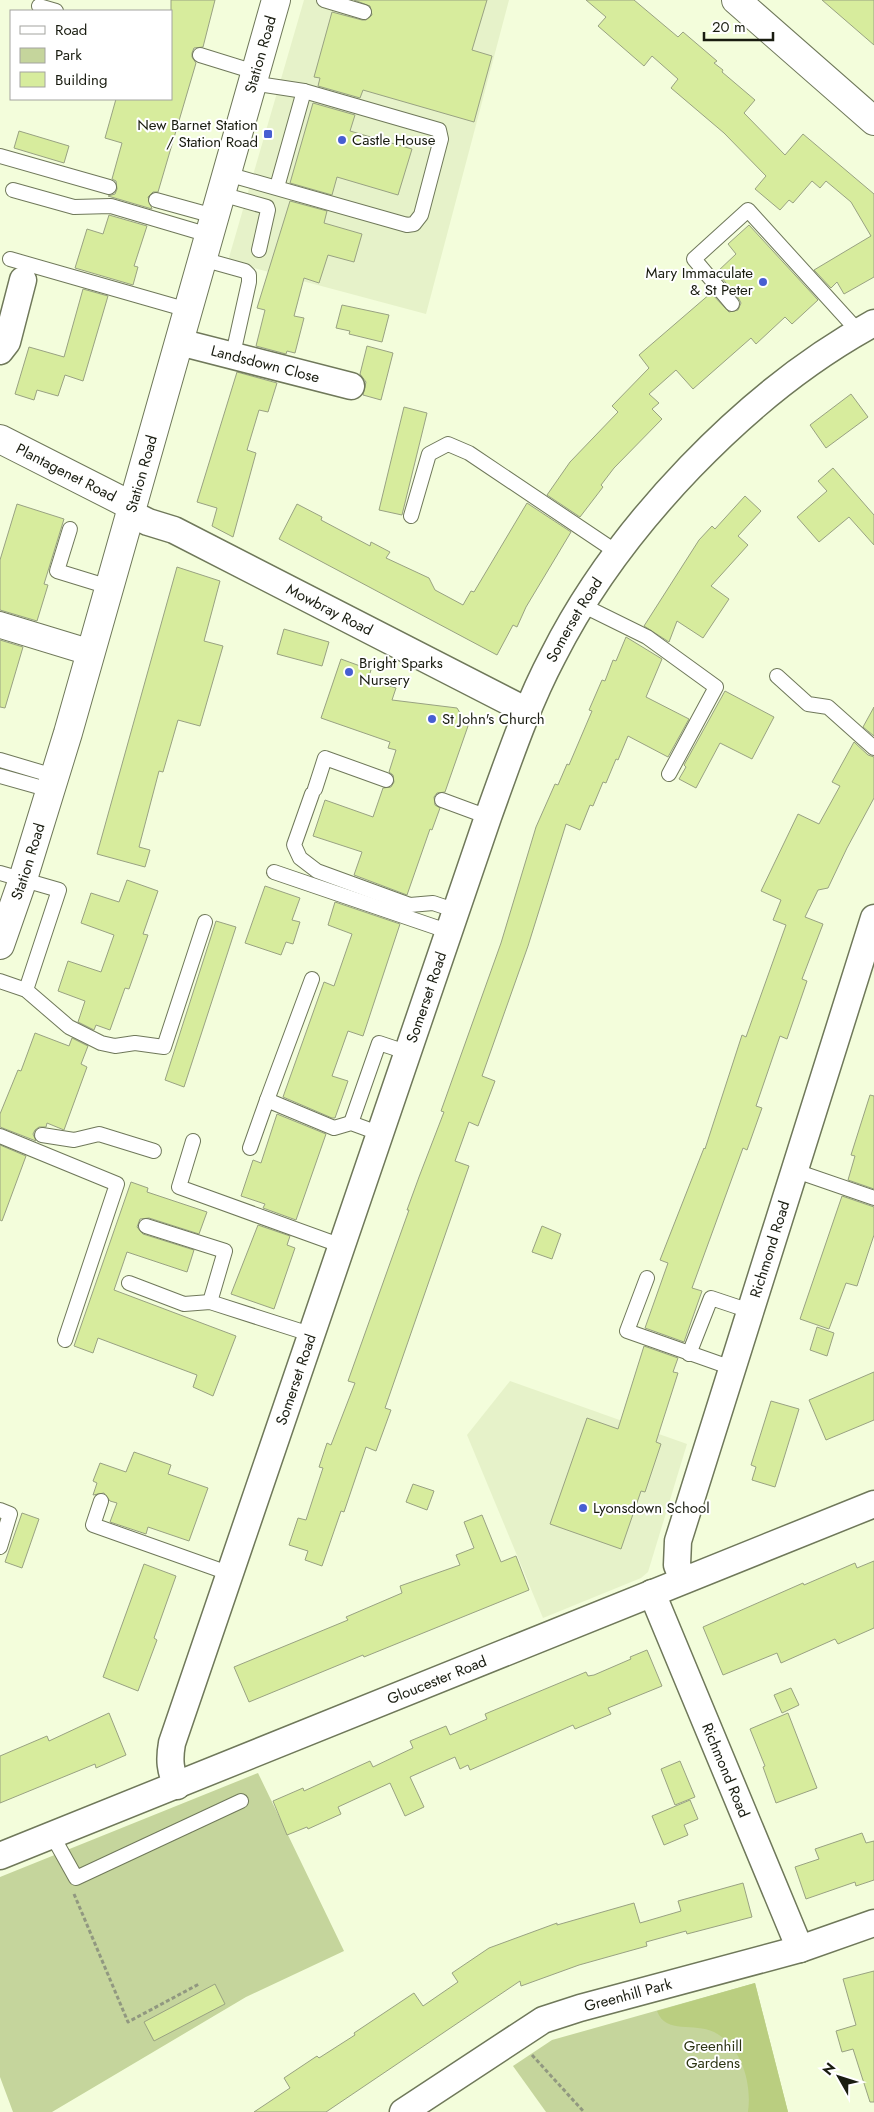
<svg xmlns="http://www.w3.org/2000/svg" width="874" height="2112" font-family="Jost,sans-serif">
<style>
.built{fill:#e6f2c9}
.green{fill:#c5d59c}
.forest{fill:#bace80}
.building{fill:#d7ec9d;stroke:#99a282}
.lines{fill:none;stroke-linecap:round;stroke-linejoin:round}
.service-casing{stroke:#6f785a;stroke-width:16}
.minor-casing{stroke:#6f785a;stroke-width:29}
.tertiary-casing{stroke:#6f785a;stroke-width:30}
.primary-casing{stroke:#6f785a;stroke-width:30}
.path{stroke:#919880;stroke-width:3;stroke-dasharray:4 2.5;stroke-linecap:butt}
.service{stroke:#fff;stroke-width:14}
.minor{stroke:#fff;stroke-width:26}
.tertiary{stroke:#fff;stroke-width:28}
.primary{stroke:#fff;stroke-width:28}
.poi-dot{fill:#475ed2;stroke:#fff;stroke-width:2}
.labels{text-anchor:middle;stroke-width:4;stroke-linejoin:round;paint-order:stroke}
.street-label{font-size:15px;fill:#191c10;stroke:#fff}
.poi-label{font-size:15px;fill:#191c10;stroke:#fff;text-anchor:start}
.park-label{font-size:15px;fill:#2c3413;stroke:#fff}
</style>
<rect width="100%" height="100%" fill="#f3fddb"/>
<!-- built -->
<g class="built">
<path d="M304,0H509L426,314L228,261Z"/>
<path d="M510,1381L687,1444L648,1572L641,1578L543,1618L467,1435Z"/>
</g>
<!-- green -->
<g class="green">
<path d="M258,1773L344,1951L246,1997L52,2112H13L0,2077V1877Z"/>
<path d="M755,1983L788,2112H546L513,2066L552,2040Z"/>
</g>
<!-- forest -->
<path class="forest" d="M755,1983L788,2112H748C752,2083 742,2047 714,2032C694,2022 666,2035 657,2011Z"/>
<!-- building -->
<g class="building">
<path d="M171,0H215L203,47L194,48L192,53V57L196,63L158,192H153L148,197L152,209L108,196L115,194L117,189L116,181L112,179L122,143L105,138L116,99H171Z"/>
<path d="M354,0H487L472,50L492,56L474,122L363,90L360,98L318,86L320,78L314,77L332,12L362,20H366L372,15L370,6Z"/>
<path d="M586,0H634L678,37L683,32L717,61L714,63L723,70L722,72L755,100L744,113L785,155L803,134L874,194V277L844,294L837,282L831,288L814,270L871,236L851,202L826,181L820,188L812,181L793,203L789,200L780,210L755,189L766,176L724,133L671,88L678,79L652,56L644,66L598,26L606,17Z"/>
<path d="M822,0H874V45Z"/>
<path d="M313,103L355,115L350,131L412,149L398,195L337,177L332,195L290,183Z"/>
<path d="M19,131L69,146L64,163L14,148Z"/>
<path d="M290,201L327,211L324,223L362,234L354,262L328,255L319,283L304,278L294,316L304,318L295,353L287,351L286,354L256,346L265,310L257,308Z"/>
<path d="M109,215L147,226L134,266L138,267L133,285L75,268L87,229L103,234Z"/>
<path d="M749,225L818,300L792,324L785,317L756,344L751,338L693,389L676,370L649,394L659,403L652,409L662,419L614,468L601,485L603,487L580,517L547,495L570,462L618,412L612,406L649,368L639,355L711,293L729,312L738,310L741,303L739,299L717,272L736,254L728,244Z"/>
<path d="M83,289L108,296L83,381L65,375L58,396L37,390L34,400L15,394L29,347L64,357Z"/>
<path d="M342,305L389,315L382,342L349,334L350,331L336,328Z"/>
<path d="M367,346L393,353L381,400L363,395L366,382L360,374Z"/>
<path d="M237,372L277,383L268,412L259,410L247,450L256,453L233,537L212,526L217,508L197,502Z"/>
<path d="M851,394L868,417L826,448L810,425Z"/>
<path d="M404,407L427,413L402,515L379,510Z"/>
<path d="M833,468L874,515V545L849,517L819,542L797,517L827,491L818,481Z"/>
<path d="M745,496L761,511L738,536L748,545L711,586L729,599L703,638L677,621L669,642L644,626L699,540L712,526L715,529Z"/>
<path d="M527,503L571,532L526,607L517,627L513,625L497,655L279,539L297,504L322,517L321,520L370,546L371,542L390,552L386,558L429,578L435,590L463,605L471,591L474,592Z"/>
<path d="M17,504L64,519L44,584L48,585L37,621L0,610V560Z"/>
<path d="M177,567L220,581L204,641L223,646L200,726L178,720L163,772L159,771L139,847L150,850L145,867L97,854Z"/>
<path d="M284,629L329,642L322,666L277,654Z"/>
<path d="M626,637L662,659L646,697L689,719L668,757L628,736L618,760L616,759L606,783L603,782L593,806L590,805L580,830L566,824L528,946L482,1076L495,1081L478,1126L469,1122L455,1161L469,1166L385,1408L391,1410L376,1451L366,1447L344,1512L341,1511L322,1566L305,1560L308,1551L289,1545L298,1518L306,1520L323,1468L319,1467L327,1443L331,1445L355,1383L348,1381L409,1210H407L419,1177L444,1112L441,1111L501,943L536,827L555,784L558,785L567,764L569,765L592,711L589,710L602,680L605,681L613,660L616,661Z"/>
<path d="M0,640L23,647L5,708L0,707Z"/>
<path d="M341,659L371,670L368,679L396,688L392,700L457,708L468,726L445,792L437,793L434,797L435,805L440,808L432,830L430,829L407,895L354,875L362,852L313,836L325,800L373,817L383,788L391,787L394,782L393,775L389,772L396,750L388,748L390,742L321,718Z"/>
<path d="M725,691L774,717L752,759L720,743L696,788L679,779L686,767L684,765Z"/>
<path d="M874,707V736L863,727Z"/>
<path d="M854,742L868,755L874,757V798L847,848L828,888L818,890L805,917L823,924L802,979L807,981L787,1039L780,1036L756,1106L762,1108L747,1150L743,1148L692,1288L702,1291L684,1342L645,1328L668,1263L660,1260L704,1148L705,1149L742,1035L746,1037L786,925L773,920L781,900L761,891L798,814L819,824L840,786L832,782Z"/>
<path d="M127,880L158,891L143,934L148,935L129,989L125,988L110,1030L96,1025L94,1030L78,1022L85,1001L58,991L68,961L101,972L114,935L81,923L91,893L119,902Z"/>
<path d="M265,886L300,898L292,920L300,922L293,944L286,942L281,955L245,943Z"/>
<path d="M335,902L400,924L363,1036L348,1031L332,1076L348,1081L335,1118H332L283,1097L324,982L334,986L352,934L328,925Z"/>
<path d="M216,921L236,927L184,1087L165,1080Z"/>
<path d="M35,1033L69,1046L72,1038L88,1046L81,1064L87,1067L64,1130L47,1123L46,1127H39L35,1130L33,1134L36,1141L0,1127V1114L18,1070L21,1071Z"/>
<path d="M870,1095L874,1096V1189L848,1180L855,1156L851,1155Z"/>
<path d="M277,1114L326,1134L296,1220L263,1208L265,1204L241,1196L253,1160L261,1163Z"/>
<path d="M0,1145L26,1156L2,1221L0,1220Z"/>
<path d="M131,1182L148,1188L147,1192L207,1212L199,1234L149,1218L140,1219L137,1227L143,1234L194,1250L187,1272L127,1252L114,1290L236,1336L213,1396L193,1387L197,1375L98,1338L93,1353L74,1346Z"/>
<path d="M842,1196L874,1207V1235L857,1286L846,1283L829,1329L800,1319Z"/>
<path d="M258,1225L290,1236L287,1245L295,1248L274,1309L231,1294Z"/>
<path d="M542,1226L561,1234L552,1259L532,1252Z"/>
<path d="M817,1327L834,1333L827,1356L810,1350Z"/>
<path d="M644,1346L678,1358L673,1372L678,1373L656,1442L661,1444L645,1492L641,1491L621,1549L550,1524L587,1418L618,1429Z"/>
<path d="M874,1372V1420L826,1440L809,1400Z"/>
<path d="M771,1401L799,1409L775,1487L752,1480L756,1467L751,1465Z"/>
<path d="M134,1452L171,1465L168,1474L208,1488L189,1541L148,1527L146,1534L110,1522L117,1503L110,1501L104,1493L93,1495L97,1483L93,1481L100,1463L126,1472Z"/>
<path d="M413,1484L434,1491L427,1510L406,1502Z"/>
<path d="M22,1513L39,1519L22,1568L5,1562Z"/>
<path d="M482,1515L501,1562L516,1556L529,1590L364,1657L363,1655L249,1702L234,1667L348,1620L346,1617L402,1593L400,1586L460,1565L456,1555L474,1548L464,1522Z"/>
<path d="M874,1561V1628L838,1644L835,1639L781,1663L777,1653L723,1675L703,1627L803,1583L804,1585L855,1563L857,1568Z"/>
<path d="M144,1564L176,1576L154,1638L157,1640L138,1691L103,1677Z"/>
<path d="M647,1650L662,1686L608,1708L611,1714L575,1729L573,1725L470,1770L468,1765L460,1769L455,1757L410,1777L424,1807L405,1816L390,1783L338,1807L341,1814L308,1829L307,1827L287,1835L273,1801L303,1788L304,1791L370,1761L373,1767L413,1748L410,1741L446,1726L450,1735L487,1719L485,1714L586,1672L588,1676L594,1675L631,1659L630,1657Z"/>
<path d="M791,1688L799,1705L782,1713L774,1695Z"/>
<path d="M109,1713L126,1755L96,1768L95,1764L0,1803V1756L47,1736L49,1741Z"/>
<path d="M788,1713L817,1788L776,1803L763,1767L765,1766L750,1729Z"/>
<path d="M680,1761L695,1797L675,1805L661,1769Z"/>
<path d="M690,1800L698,1819L684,1825L688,1835L664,1845L652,1816Z"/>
<path d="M862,1833L866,1843L874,1841V1880L856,1886L855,1882L806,1899L795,1867L819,1859L815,1849Z"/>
<path d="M743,1883L752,1917L687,1934L686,1931L646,1942L647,1946L579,1965L521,1986L520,1981L326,2112H254L290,2088L284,2078L317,2056L319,2058L355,2035L354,2033L414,1993L423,2006L458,1982L452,1973L489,1948L557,1923V1925L634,1903L640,1923L681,1911L678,1901Z"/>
<path d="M874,1971V2102H870L853,2049L842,2052L836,2031L856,2025L843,1979Z"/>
<path d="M215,1984L225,2004L154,2041L144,2022Z"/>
</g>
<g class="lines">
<defs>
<g id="service">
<path d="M324,0L364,12"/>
<path d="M39,6L56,11"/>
<path d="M200,55L255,72"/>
<path d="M0,156L109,187"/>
<path d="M227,174L407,225L414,224L421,215L441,139L439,130L304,91L252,83"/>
<path d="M277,187L304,91"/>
<path d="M13,190L74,207L111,206L209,235"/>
<path d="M221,194L267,207L268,210L259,250"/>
<path d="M156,200L214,216"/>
<path d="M10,259L188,310"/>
<path d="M202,259L245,271L249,275V282L233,354"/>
<path d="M732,304L694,259L748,210L858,331"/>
<path d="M411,516L429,454L448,444L469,453L618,553"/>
<path d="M70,529L57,571L109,587"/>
<path d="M582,605L647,637L716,687L669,774"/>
<path d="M0,619L92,647"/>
<path d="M0,631L89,658"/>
<path d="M777,676L808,704L828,707L874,748"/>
<path d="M0,760L54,776"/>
<path d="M0,776L50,790"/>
<path d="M315,789L325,758L386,780"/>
<path d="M312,794L294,845L300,858L317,871L410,905L433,903L457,911"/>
<path d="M442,800L488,817"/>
<path d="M274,872L450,932"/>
<path d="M0,873L59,890L26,990"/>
<path d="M0,981L26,990L69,1027L101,1043L115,1046L135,1043L164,1047L205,922"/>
<path d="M267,1100L312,979"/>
<path d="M351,1123L379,1043L409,1053"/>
<path d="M42,1135L74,1140L99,1134L154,1151"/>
<path d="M0,1136L117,1184L65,1340"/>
<path d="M193,1141L179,1187L342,1246"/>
<path d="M250,1148L267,1100L334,1128L351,1123L381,1134"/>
<path d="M793,1170L874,1198"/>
<path d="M146,1226L225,1251L210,1302"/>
<path d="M647,1278L627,1331L732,1368"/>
<path d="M129,1283L184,1304L210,1302L313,1335"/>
<path d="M689,1354L711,1298L750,1311"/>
<path d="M101,1501L93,1525L231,1574"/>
<path d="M0,1510L10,1514L0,1547"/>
<path d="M52,1835L76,1878L241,1801"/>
</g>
<g id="minor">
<path id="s1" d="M179,342L351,386"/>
<path d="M0,351L7,342L23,280"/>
<path id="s2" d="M130,513L148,522L174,530L527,711"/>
<path id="s3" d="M683,1580L677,1565L678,1541L874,918"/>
<path id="s4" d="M652,1593L800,1949"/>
<path id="s5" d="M177,1786C170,1770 169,1760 172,1743L488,817C508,762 526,707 553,656C618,527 747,392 874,323"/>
<path id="s6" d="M0,1856L874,1504"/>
<path id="s7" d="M403,2112L543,2020L580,2008L800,1949L874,1923"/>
</g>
<g id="tertiary">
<path d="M736,0L874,121"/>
<path id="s8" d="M0,439L132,506"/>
</g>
<g id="primary">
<path id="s9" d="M0,945L23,879L68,733L276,0"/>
</g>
</defs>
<!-- service casing -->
<use href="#service" class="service-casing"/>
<!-- minor casing -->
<use href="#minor" class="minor-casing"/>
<!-- tertiary casing -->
<use href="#tertiary" class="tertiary-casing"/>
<!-- primary casing -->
<use href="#primary" class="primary-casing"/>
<!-- path -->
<g class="path">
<path d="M74,1894L128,2022L199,1984"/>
<path d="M532,2055L584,2112"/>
</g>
<!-- service -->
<use href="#service" class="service"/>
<!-- minor -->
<use href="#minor" class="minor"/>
<!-- tertiary -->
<use href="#tertiary" class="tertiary"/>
<!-- primary -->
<use href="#primary" class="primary"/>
</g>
<!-- markers -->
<g class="poi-dot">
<rect x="263" y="129" width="10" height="10" rx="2.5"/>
<circle cx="342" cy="140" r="5"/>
<circle cx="763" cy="282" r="5"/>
<circle cx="349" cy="672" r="5"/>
<circle cx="432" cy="719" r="5"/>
<circle cx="583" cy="1508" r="5"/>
</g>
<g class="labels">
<!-- street labels -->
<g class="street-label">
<text dy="5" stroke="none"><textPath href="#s9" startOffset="928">Station Road</textPath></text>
<text dy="5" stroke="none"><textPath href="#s1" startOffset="89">Landsdown Close</textPath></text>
<text dy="5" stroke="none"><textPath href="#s8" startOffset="74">Plantagenet Road</textPath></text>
<text dy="5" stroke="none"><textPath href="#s9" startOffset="492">Station Road</textPath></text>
<text dy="5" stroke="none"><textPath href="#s2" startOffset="222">Mowbray Road</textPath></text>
<text dy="5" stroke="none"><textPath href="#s5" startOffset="1238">Somerset Road</textPath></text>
<text dy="5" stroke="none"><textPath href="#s9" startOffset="88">Station Road</textPath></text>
<text dy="5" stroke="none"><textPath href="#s5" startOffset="832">Somerset Road</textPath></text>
<text dy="5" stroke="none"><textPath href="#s3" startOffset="346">Richmond Road</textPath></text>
<text dy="5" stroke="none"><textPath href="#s5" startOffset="428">Somerset Road</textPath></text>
<text dy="5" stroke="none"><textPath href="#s6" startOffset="471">Gloucester Road</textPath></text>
<text dy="5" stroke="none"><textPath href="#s4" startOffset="192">Richmond Road</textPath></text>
<text dy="5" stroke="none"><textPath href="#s7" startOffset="256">Greenhill Park</textPath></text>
</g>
<!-- poi labels -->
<g class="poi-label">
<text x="258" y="130" text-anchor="end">New Barnet Station<tspan x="258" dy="17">/ Station Road</tspan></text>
<text x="352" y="145">Castle House</text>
<text x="753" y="278" text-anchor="end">Mary Immaculate<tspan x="753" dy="17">&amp; St Peter</tspan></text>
<text x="359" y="668">Bright Sparks<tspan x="359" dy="17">Nursery</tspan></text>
<text x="442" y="724">St John's Church</text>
<text x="593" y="1513">Lyonsdown School</text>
</g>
<!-- park labels -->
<g class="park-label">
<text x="713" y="2051">Greenhill<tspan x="713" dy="17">Gardens</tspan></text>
</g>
</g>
<!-- legend -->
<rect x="10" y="10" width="162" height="90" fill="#ffffff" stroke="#a3a49f"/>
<rect x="20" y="26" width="25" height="8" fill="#ffffff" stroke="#a3a49f"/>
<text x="55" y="35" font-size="15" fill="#191c10">Road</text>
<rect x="20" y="48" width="25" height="15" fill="#c5d59c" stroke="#a3a49f"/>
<text x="55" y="60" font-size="15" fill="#191c10">Park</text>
<rect x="20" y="72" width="25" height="15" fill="#d7ec9d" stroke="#a3a49f"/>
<text x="55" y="85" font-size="15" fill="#191c10">Building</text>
<!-- north arrow -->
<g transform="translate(839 2077) rotate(309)" stroke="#ffffff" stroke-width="4" paint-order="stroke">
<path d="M0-4L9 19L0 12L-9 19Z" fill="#191c10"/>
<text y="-8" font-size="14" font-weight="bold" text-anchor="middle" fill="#191c10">N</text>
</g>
<!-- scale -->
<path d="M704 32v8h69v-8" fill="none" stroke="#191c10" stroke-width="2.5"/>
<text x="712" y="32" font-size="15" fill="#191c10" stroke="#ffffff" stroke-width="4" paint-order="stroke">20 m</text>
</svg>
